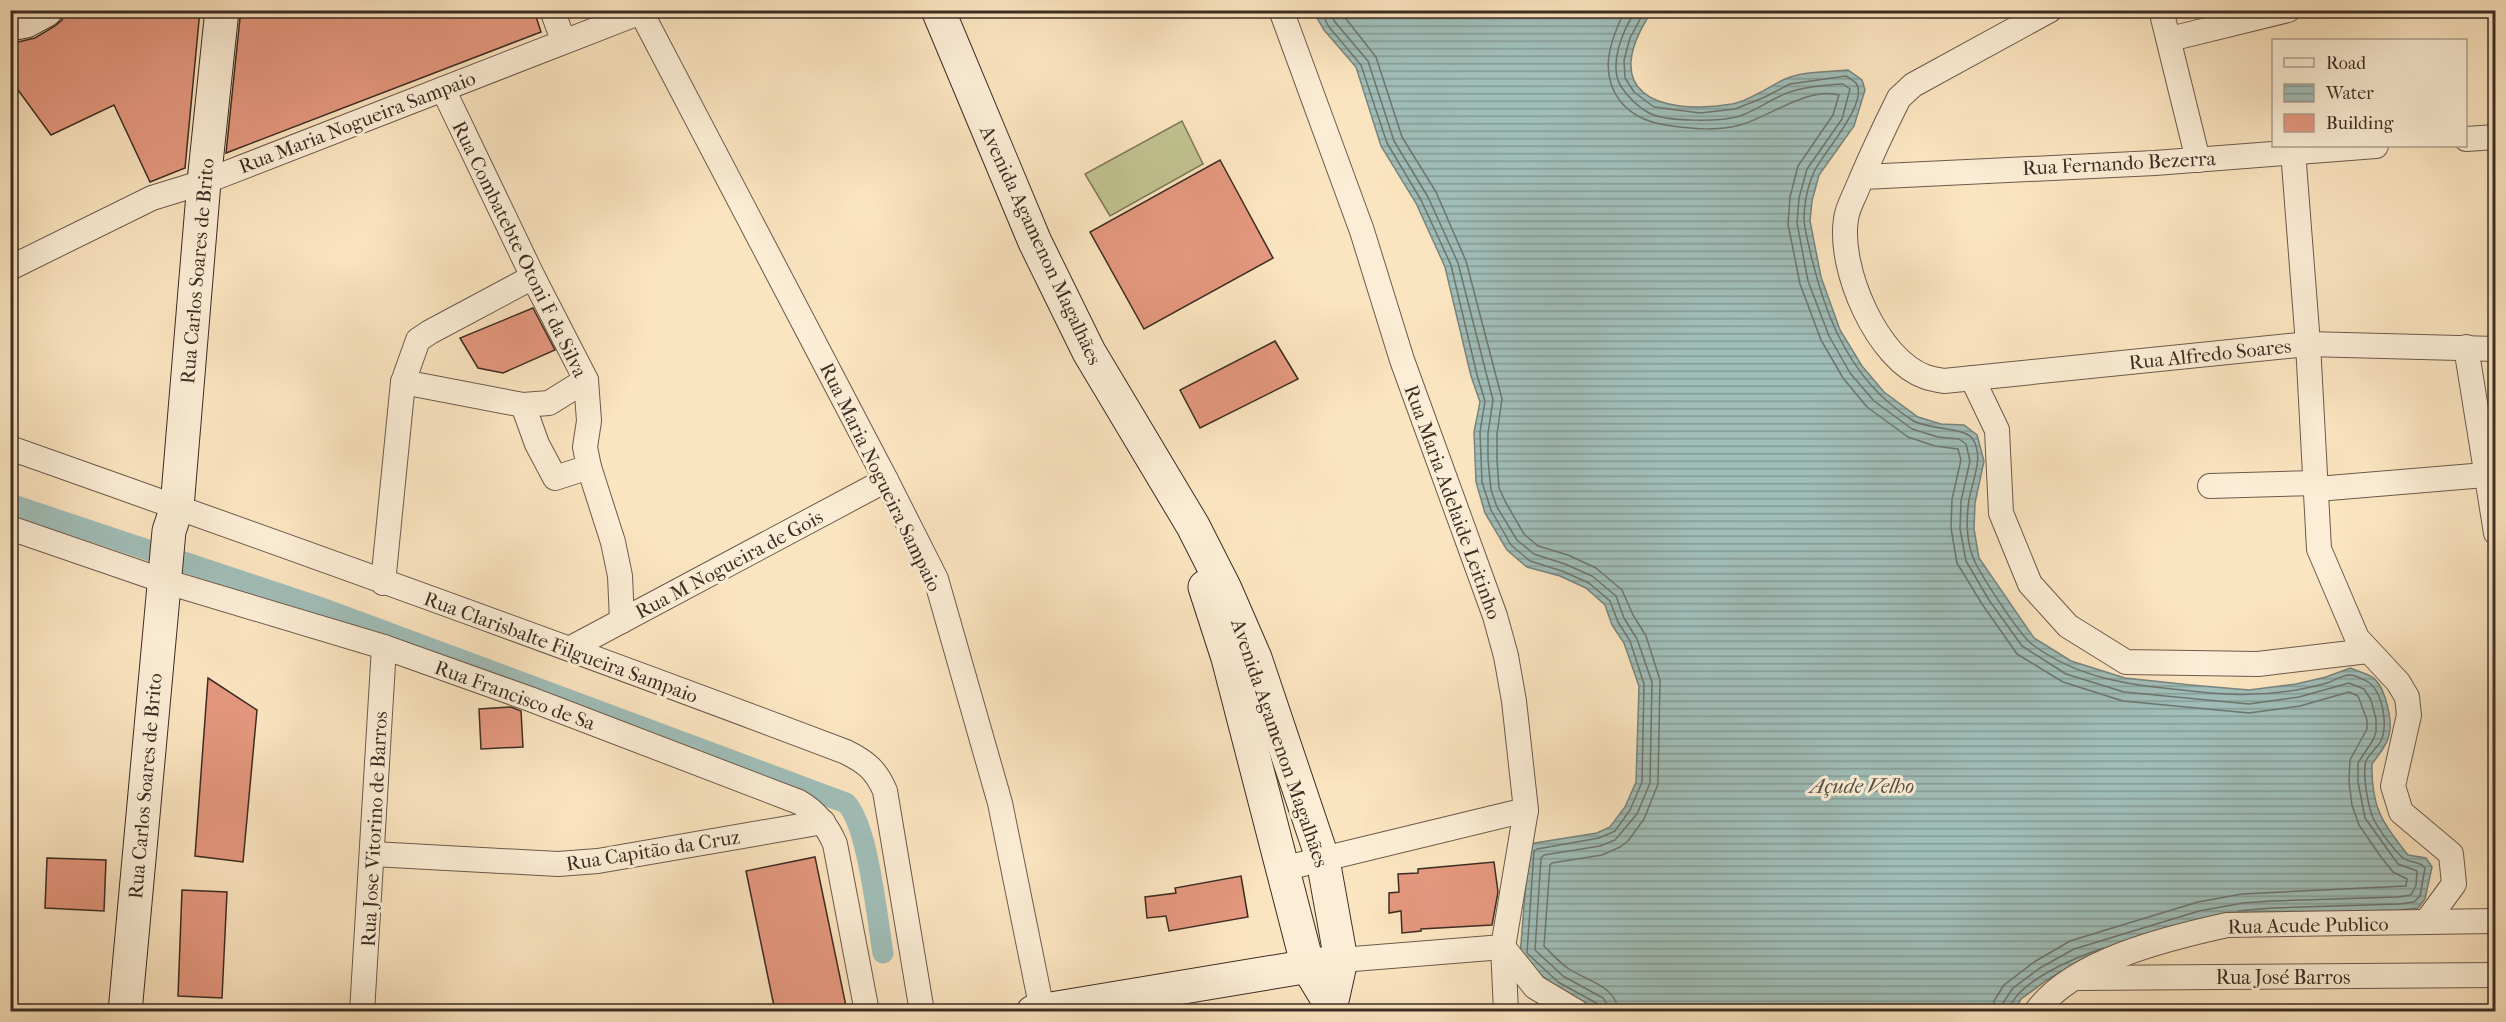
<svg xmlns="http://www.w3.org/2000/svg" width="2506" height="1022" font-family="'IM FELL French Canon',serif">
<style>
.pitch{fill:#c1c491;stroke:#7f785a;stroke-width:1.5}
.water{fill:url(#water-rules);stroke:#78847d;stroke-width:1.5}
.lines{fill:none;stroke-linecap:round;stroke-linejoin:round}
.shore{stroke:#6e756e;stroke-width:1.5}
.canal{stroke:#a0beb9;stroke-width:21}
.building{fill:#e5987f;stroke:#3d2c24;stroke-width:1.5}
.street-casing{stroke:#6c5a4b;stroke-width:26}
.secondary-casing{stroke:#3d2c24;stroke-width:35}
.street{stroke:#fceed6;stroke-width:24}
.secondary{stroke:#fceed6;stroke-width:33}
.labels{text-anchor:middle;stroke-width:6;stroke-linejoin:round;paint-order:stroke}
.street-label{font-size:20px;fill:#3d2c24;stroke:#fceed6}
.water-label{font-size:21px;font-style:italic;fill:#565049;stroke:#fceed6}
</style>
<defs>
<pattern id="water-rules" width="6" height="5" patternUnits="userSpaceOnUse" patternTransform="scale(1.5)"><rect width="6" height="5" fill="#a0beb9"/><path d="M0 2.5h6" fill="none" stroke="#849b96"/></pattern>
</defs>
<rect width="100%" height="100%" fill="#fbe5c0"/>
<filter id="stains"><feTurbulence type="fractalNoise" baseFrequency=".00333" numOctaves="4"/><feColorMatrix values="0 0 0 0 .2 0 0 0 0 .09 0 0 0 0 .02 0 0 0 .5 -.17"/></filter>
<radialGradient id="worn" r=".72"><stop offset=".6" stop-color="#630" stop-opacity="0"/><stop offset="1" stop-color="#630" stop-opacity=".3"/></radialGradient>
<!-- pitch -->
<path class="pitch" d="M1182,121L1203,164L1110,216L1085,174Z"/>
<!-- water -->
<path class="water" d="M1313,11H1652C1598,92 1656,116 1732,104C1751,100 1768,87 1785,79C1803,71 1829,72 1848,70L1862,80L1865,90L1854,126L1819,175L1812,201L1810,221L1821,277L1840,330L1862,366L1884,392L1918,417L1941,424L1964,425L1977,435L1984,461L1975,503L1974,529L1979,558L2034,638L2071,661L2125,678L2191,685L2249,690L2296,684L2326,677L2350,668C2357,671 2366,673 2372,677C2385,685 2393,721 2389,735C2387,746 2378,755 2372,764C2371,807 2382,823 2408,855L2426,858L2432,867L2425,899L2418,908L2399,910L2272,914L2080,961L2047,980L2021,999L2014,1011H1600L1555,987L1520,956L1529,844L1597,833L1610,827L1625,807L1636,782L1639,686L1624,643L1612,625L1605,605L1586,588L1560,576L1527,567L1507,550L1485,513L1476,482L1474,432L1480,402L1471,376L1445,267L1416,203L1381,146L1356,67L1324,30Z"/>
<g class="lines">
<!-- shore -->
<g class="shore">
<path d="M1320,10L1329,27L1361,65L1387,143L1421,200L1451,265L1477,375L1485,401L1480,432L1482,482L1491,510L1511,545L1530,561L1562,571L1589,583L1610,601L1618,622L1630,641L1644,684L1642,782L1630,810L1615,831L1599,838L1537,849L1534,851L1527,953L1558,982L1598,1004L1601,1012"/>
<path d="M1328,10L1335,22L1368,61L1394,141L1428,197L1458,263L1493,400L1488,433V460L1491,490L1497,507L1517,540L1534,554L1565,564L1592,576L1616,596L1624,618L1637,639L1652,682L1650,783L1637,814L1615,840L1600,846L1544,855L1541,858L1535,950L1563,976L1603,998L1607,1004L1609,1012"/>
<path d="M1339,10L1376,57L1402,137L1436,192L1466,261L1502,399L1497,434V460L1499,488L1506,503L1524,534L1538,546L1568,555L1596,568L1622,590L1633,615L1646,636L1660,680L1658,784L1644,819L1628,841L1620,847L1602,855L1552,863L1550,865L1544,946C1552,954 1560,963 1569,969C1587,981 1617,986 1618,1012"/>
<path d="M1625,10C1611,39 1598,72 1620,101C1634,118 1651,123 1672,126C1695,129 1718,131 1740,125C1769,117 1809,86 1839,95L1833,115L1798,166L1790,197L1788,224L1800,284L1821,340L1843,378L1867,407L1908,437L1935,446L1958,449L1961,460L1952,499L1951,528L1957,563L1982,604L2017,654L2063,682L2123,701L2249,713L2300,706L2349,692L2358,696L2367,720V729L2350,760L2349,782L2352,805L2359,825L2381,857L2393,872L2407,879L2406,886L2242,894L2198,902L2109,929L2070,941L2034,962L2004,985L1994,1001L1993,1012"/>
<path d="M1636,10C1623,30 1607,66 1622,88C1629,98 1638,107 1649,113C1666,122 1721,122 1740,116C1758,110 1775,96 1793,91C1809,86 1827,85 1843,84L1850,89L1842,119L1807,169L1799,198L1797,223L1808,281L1829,336L1850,373L1874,401L1912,429L1938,437L1959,439L1966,444L1970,461L1961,501L1960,529L1966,561L1989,600L2022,646L2066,674L2124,692L2249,704L2299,697L2349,683L2364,689L2371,700L2376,719V732L2373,740L2358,763V782L2365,818L2398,864L2417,871L2416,885L2411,895L2398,897L2271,901L2243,903L2199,911L2074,949L2040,968L2013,988L2003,1003L2002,1012"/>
<path d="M1645,10L1630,38L1624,60L1625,78L1634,92L1654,107L1700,113L1735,109L1765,97L1790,84L1846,76C1848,77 1855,82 1856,83C1870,102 1822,154 1814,172C1807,187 1802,211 1805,228C1820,303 1844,377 1912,420C1928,430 1963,427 1972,438C1985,456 1972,481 1969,500C1966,519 1966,544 1975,562C1983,578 2020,636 2033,645C2078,678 2128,685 2182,690C2222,695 2256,697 2296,690C2306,688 2317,686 2327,683C2334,681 2343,674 2351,675C2354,675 2365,680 2368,682C2383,692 2388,725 2381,741C2377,748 2369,754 2366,761C2362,773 2368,806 2373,818C2379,830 2393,849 2403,858C2411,864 2419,860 2425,868L2420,896L2414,902L2399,904L2272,908L2238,911"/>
<path d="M2009,1012C2013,982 2079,956 2104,948"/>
</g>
<!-- canal -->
<path class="canal" d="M10,504L322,608L846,803C868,825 877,918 883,953"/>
</g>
<!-- building -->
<g class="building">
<path d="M66,10H200L185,168L150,182L114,105L51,135L10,79V46L18,42L35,38L55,26L62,20Z"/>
<path d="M259,10H534L541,32L226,153L240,18Z"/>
<path d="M1220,160L1273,258L1144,329L1090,232Z"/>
<path d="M533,308L555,350L503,373L478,368L460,338Z"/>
<path d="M1275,341L1298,379L1200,428L1180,390Z"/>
<path d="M208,678L257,710L243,862L195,856Z"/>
<path d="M511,707L521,711L523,747L481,749L479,709Z"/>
<path d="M815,857L847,1011H775L746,871Z"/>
<path d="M47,858L106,860L104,911L45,908Z"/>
<path d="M1494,862L1498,892L1492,925L1421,929V931L1402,933L1401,911L1389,913V893L1399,892L1398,874L1418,873V869Z"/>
<path d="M1241,876L1248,917L1169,931L1166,916L1147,918L1145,897L1176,893L1175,888Z"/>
<path d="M182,890L227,892L222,998L178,996Z"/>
</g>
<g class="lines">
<defs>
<g id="street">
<path d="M552,10L563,40"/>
<path d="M644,10L641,12L886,480L936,579L1000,803L1042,1010"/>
<path d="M1281,10L1362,231L1402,360L1495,616L1506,656L1514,701L1526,810L1503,947L1506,1012"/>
<path d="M2050,10L1913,85L1899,98C1884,128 1870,158 1857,189C1853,199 1847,209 1846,219C1838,268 1877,360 1926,377C1932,379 1938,380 1944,381L2308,344L2496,349"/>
<path d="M2161,10L2198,160"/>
<path d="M2170,39L2288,10"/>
<path d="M443,89L533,277L586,380L589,421L585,447L589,467L613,542L620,576L622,621"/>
<path d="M2466,139L2496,137"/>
<path d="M2293,151L2308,344L2319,549L2357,638L2398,682L2407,697L2409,715L2393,786L2401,812L2451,854L2454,884L2426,922"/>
<path d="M1863,177L2155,163L2376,146"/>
<path d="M10,268L152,198L204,182L641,12"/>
<path d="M2466,347L2496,533"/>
<path d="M1972,378L1997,430L2001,513L2030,584L2068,626L2126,662L2258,664L2368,651"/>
<path d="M403,382L523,405L549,403L586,380"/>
<path d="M523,405L537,444L555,478L589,467"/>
<path d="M10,448C290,547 569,647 846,752C866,762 876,770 885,791L922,1012"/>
<path d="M2210,486L2317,483"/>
<path d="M2317,489L2485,475"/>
<path d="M10,528L164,581L384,647L530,699L799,802C816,812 827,825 835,844L867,1012"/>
<path d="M383,583L403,382L418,340L430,332L533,277"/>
<path d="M571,648L886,480"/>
<path d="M373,854L558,864L598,861L823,822"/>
<path d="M1282,869L1526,810"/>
<path d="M1341,960L1503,947L1535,987L1577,1012"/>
<path d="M2078,978L2496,975"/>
<path d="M362,1012L384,647"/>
<path d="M2036,1012C2072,961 2168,938 2227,925L2496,921"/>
</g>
<g id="secondary">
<path d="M938,10L1035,242L1089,352L1193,526L1225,589L1255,658L1323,860L1341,960L1331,1005"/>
<path d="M10,24L26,21L46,10"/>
<path d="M1205,587L1228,658L1308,967L1331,1005L1332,1012"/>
<path d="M125,1012L169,531L177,507L204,182L222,10"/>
<path d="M1033,1012L1328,963"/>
</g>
</defs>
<!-- street casing -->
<use href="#street" class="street-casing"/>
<!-- secondary casing -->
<use href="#secondary" class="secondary-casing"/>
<!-- street -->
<use href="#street" class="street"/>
<!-- secondary -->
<use href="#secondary" class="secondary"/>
</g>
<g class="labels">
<!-- street labels -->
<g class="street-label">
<text transform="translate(357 122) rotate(-21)" y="7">Rua Maria Nogueira Sampaio</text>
<text transform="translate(2119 163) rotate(-3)" y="7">Rua Fernando Bezerra</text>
<text transform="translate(1041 245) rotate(65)" y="7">Avenida Agamenon Magalhães</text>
<text transform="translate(520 249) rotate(64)" y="7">Rua Combatebte Otoni F da Silva</text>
<text transform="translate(197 271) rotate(-85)" y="7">Rua Carlos Soares de Brito</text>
<text transform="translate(2210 354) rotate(-6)" y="7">Rua Alfredo Soares</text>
<text transform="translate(881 477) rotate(64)" y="7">Rua Maria Nogueira Sampaio</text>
<text transform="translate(1453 502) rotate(70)" y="7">Rua Maria Adelaide Leitinho</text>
<text transform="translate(729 564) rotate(-28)" y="7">Rua M Nogueira de Gois</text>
<text transform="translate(561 647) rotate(20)" y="7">Rua Clarisbalte Filgueira Sampaio</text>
<text transform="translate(515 695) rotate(20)" y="7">Rua Francisco de Sa</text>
<text transform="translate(1280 743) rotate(71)" y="7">Avenida Agamenon Magalhães</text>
<text transform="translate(145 786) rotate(-85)" y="7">Rua Carlos Soares de Brito</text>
<text transform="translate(374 829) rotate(-87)" y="7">Rua Jose Vitorino de Barros</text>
<text transform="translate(653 850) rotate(-9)" y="7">Rua Capitão da Cruz</text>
<text transform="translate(2308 925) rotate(-1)" y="7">Rua Acude Publico</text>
<text x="2283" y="984">Rua José Barros</text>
</g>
<!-- water labels -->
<g class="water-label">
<text x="1862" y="793">Açude Velho</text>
</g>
</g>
<!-- margin -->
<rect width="2506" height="1022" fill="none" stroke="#fbe5c0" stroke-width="36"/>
<rect x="12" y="12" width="2482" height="998" fill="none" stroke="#3d2c24" stroke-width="3"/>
<rect x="18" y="18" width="2470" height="986" fill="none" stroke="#3d2c24" stroke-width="1.5"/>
<!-- legend -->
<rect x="2272" y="39" width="195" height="108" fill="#fceed6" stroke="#b0a08f" stroke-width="1.5"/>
<rect x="2284" y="58" width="30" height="9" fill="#fceed6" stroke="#b0a08f" stroke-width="1.5"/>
<text x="2326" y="69" font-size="18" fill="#3d2c24">Road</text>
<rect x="2284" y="84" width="30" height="18" fill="url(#water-rules)" stroke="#b0a08f" stroke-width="1.5"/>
<text x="2326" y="99" font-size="18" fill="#3d2c24">Water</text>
<rect x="2284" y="114" width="30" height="18" fill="#e5987f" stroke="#b0a08f" stroke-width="1.5"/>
<text x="2326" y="129" font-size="18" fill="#3d2c24">Building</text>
<rect width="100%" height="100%" filter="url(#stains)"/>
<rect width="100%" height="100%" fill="url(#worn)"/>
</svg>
